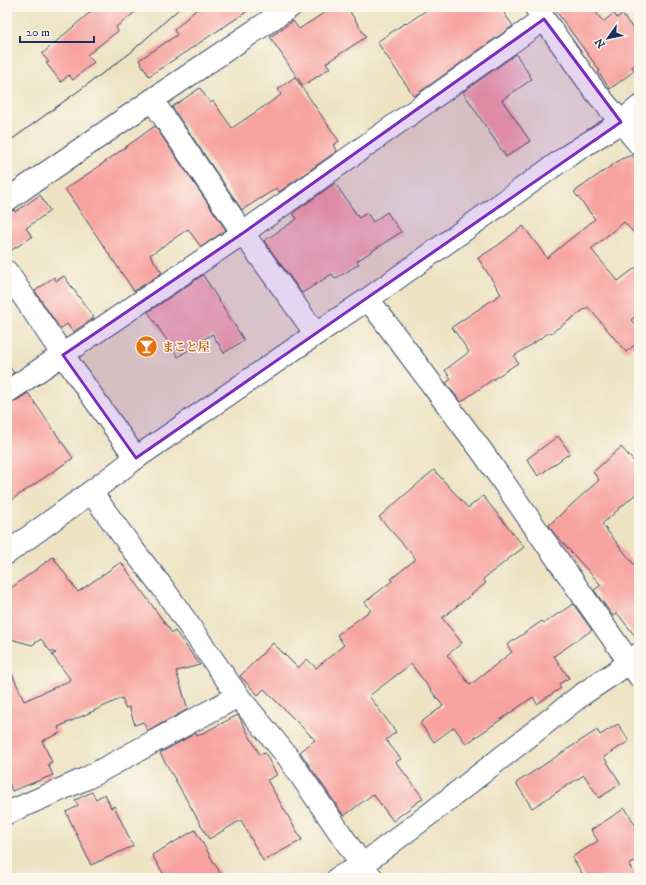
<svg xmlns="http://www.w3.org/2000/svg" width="646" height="885" font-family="'IM FELL DW Pica','Noto Serif JP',serif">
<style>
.building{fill:#f7a29f}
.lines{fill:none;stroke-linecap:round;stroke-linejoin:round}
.minor-casing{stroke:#3a4a6d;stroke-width:24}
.tertiary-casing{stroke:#3a4a6d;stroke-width:24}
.minor{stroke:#fff;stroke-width:22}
.tertiary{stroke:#fff;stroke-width:22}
.tram{stroke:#1b2f5e;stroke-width:1}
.marked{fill:#7b2cbf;fill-opacity:0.2;stroke:#7b2cbf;stroke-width:3;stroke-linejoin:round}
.labels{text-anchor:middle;stroke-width:3;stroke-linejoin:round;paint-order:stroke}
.food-label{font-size:12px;font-weight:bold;fill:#c56008;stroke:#fbf7ec;text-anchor:start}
</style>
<rect width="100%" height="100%" fill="#fbf7ec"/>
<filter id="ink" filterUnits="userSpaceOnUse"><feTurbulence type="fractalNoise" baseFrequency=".025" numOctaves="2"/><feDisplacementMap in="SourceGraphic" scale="8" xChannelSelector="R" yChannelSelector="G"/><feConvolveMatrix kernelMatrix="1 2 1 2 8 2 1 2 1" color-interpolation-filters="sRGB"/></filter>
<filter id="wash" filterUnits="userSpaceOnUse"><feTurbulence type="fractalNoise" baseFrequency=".012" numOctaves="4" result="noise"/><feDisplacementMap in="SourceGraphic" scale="16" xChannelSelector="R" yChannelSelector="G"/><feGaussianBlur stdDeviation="0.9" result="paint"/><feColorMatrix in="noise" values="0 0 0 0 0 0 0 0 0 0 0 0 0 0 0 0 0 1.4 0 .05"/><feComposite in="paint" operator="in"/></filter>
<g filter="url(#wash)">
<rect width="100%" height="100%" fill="#ede3c3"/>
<g id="blocks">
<!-- building -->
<g class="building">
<path d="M96,7H142L116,27L118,31L87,55L94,62L73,80L69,75L61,82L46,63L49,62L42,54Z"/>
<path d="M199,7H254L149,76L139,60L177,35L174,30Z"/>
<path d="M333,7H347L366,37L326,63L330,68L303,86L270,37L293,21L299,29Z"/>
<path d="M431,7H500L513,26L414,96L377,42L405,23L406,24Z"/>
<path d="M553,7H592L603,22L614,13L617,18L622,14L639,37V61L632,67L634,71L610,89L598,72L600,71Z"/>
<path d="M516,54L532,79L502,100L530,141L506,157L463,92Z"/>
<path d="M295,77L339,141L333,145L337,151L279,192L277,188L242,210L172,107L200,88L210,103L213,101L232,128L281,95L278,89Z"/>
<path d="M155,126L226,230L201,247L188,229L150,255L162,273L134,291L65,189L98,167Z"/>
<path d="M632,155L639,164V239L624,222L591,249L618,281L639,265V313L631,320L639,329V341L626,352L588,307L551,333L550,332L514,356L518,363L489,382L461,402L446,383L451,379L445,370L469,352L452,327L501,294L478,258L497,246L523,226L547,258L595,219L574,192L621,159Z"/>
<path d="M335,183L359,218L367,213L373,222L387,212L401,232L357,261L359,264L335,279L332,274L302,293L264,241L297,219L293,213Z"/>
<path d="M40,195L50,211L26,228L32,237L7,253V212L14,210L15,212Z"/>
<path d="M203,275L244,340L224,353L212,334L178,357L148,312Z"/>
<path d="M64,276L94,318L73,332L67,324L60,329L35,291L54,277L56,281Z"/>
<path d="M7,363L14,373L7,377Z"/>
<path d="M28,393L73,458L7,503V404L14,402Z"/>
<path d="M558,436L570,453L538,476L527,459Z"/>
<path d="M621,447L639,467V491L602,524L639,571V641L617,613L613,616L594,590L601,585L553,532L549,525L599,480L593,472Z"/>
<path d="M434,470L468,508L483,496L524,547L483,579L486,583L442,618L462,643L447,655L470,685L512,652L507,645L542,621L544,623L573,604L592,630L554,656L569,678L559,684L561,688L537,704L533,697L466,744L454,727L434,742L420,723L443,706L411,664L369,696L396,732L386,740L401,759L396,762L423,798L393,821L373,794L344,816L300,752L315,740L264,689L258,695L240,676L273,643L298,668L307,659L316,668L344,645L337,635L371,610L365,602L392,581L391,579L416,559L379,517Z"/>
<path d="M53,557L78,592L121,562L172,633L175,631L200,665L176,671L188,709L148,731L143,722L135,725L129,707L125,708L122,698L58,727L60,733L42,741L52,762L48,764L53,775L12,791L7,778V662L24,701L71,680L52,655L56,653L50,651L41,639L32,645L7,638V591Z"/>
<path d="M238,715L260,755L265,753L277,775L267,780L302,840L263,861L241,820L209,839L160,753L196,733L197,736Z"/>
<path d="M618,724L629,741L604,757L621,784L599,798L584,775L532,808L516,783L597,730L600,735Z"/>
<path d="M92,792L96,799L105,794L111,808L114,806L133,846L91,865L66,812L78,806L75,800Z"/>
<path d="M625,808L639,831V859L629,865L637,878H585L572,857L598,841L591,830Z"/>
<path d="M195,830L223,878H166L152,855Z"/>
</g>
</g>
</g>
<g filter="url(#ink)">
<use href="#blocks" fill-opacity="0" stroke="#3a4a6d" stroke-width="1"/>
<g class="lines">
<defs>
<g id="minor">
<path d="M536,8L594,90L621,122L639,144"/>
<path d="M152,100L243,233L316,334"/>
<path d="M7,200L152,100L290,7"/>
<path d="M7,272L63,355L136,458"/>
<path d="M368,299L481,450L639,676"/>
<path d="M7,392L243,233L544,19"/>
<path d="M91,492L134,551L163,588L238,696L288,757L362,865L372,878"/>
<path d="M7,813L87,778L238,696"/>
<path d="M338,878L362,865L431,813L580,696L629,663L639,654"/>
</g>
<path id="tertiary" d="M7,553L91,492L136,458L316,334L368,299L569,155L621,122L639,107"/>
</defs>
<!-- minor casing -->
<use href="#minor" class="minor-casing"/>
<!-- tertiary casing -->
<use href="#tertiary" class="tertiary-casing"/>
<!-- minor -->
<use href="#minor" class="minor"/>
<!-- tertiary -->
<use href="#tertiary" class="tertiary"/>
<!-- tram -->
<path class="tram" d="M7,143L129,54L181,7"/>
</g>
</g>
<!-- marked area -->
<path class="marked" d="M544,19L621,122L136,458L63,355L243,233Z"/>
<!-- icons -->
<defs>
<symbol id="bar-disc" viewBox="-11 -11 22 22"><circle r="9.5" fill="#e8710a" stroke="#fbf7ec"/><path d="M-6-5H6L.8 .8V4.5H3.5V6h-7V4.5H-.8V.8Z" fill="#fff"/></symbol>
</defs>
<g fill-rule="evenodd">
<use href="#bar-disc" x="134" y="334" width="25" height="25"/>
</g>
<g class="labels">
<!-- food labels -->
<g class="food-label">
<text x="162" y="351">まこと屋</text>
</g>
</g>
<!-- margin -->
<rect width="646" height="885" fill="none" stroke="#fbf7ec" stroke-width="24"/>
<!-- north arrow -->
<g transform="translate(608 38) rotate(237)" stroke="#fbf7ec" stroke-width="3" paint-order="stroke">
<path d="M0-3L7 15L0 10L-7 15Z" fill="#1b2f5e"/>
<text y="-6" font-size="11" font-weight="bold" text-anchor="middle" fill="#1b2f5e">N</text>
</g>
<!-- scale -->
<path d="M20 36v6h74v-6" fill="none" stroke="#1b2f5e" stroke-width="2"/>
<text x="26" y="36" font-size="12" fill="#1b2f5e" stroke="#fbf7ec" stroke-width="3" paint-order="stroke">20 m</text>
</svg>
